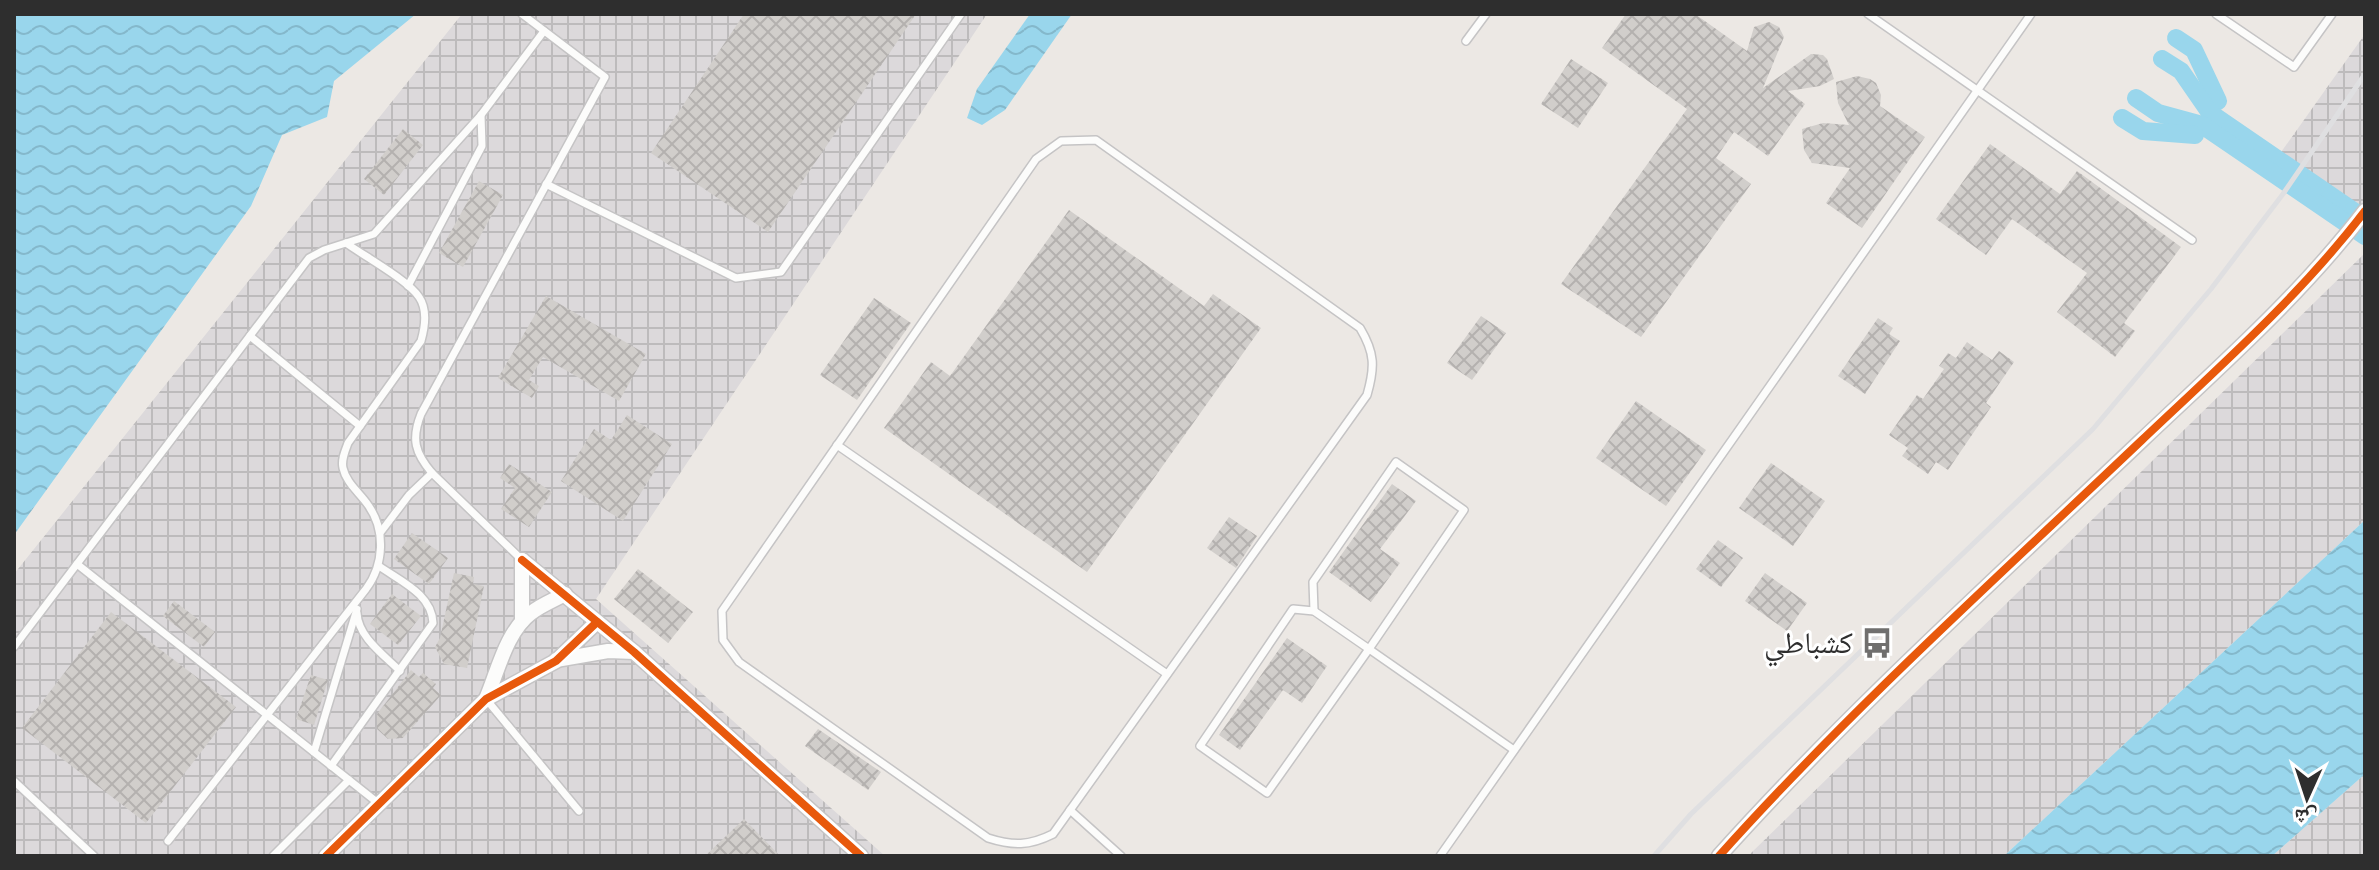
<svg xmlns="http://www.w3.org/2000/svg" width="2379" height="870" font-family="Jost,'Noto Naskh Arabic',sans-serif">
<style>
.industrial{fill:url(#industrial-grid)}
.water{fill:url(#water-waves)}
.lines{fill:none;stroke-linecap:round;stroke-linejoin:round}
.canal{stroke:#99d6ec;stroke-width:18}
.building{fill:url(#building-cross-hatch)}
.service-casing{stroke:#c5c4c5;stroke-width:10}
.minor-casing{stroke:#c5c4c5;stroke-width:17}
.service{stroke:#fcfcfb;stroke-width:7}
.minor{stroke:#fcfcfb;stroke-width:14}
.rail{stroke:#dfdfe1;stroke-width:5}
.cycleway-casing{stroke:#fff;stroke-width:13}
.cycleway{stroke:#e8590c;stroke-width:8}
.labels{text-anchor:middle;stroke-width:6;stroke-linejoin:round;paint-order:stroke}
.poi-label{font-size:30px;fill:#2e2e2e;stroke:#fff;text-anchor:end}
</style>
<defs>
<pattern id="industrial-grid" width="8" height="8" patternUnits="userSpaceOnUse" patternTransform="scale(2)"><rect width="8" height="8" fill="#dcd9db"/><path d="M0 4h8M4 0v8" fill="none" stroke="#bdbbbc"/></pattern>
<pattern id="water-waves" width="16" height="10" patternUnits="userSpaceOnUse" patternTransform="scale(2)"><rect width="16" height="10" fill="#99d6ec"/><path d="M0 5q4-4 8 0t8 0" fill="none" stroke="#84b8cb"/></pattern>
<pattern id="building-cross-hatch" width="8" height="8" patternUnits="userSpaceOnUse" patternTransform="scale(2)"><rect width="8" height="8" fill="#d1cecb"/><path d="M0 0l8 8M0 8l8-8" fill="none" stroke="#b4b1af"/></pattern>
</defs>
<rect width="100%" height="100%" fill="#ece8e4"/>
<!-- industrial -->
<g class="industrial">
<path d="M462,14H987L596,599L885,856H14V574Z"/>
<path d="M2365,34V215L2279,155Z"/>
<path d="M2365,253V520L2004,856H1748Z"/>
<path d="M2365,774V856H2272Z"/>
</g>
<!-- water -->
<g class="water">
<path d="M14,14H416L334,81L327,117L282,135L251,206L14,535Z"/>
<path d="M1030,14H1072L1005,110L982,125L967,118L977,89Z"/>
<path d="M2365,520V774L2272,856H2004Z"/>
</g>
<g class="lines">
<!-- canal -->
<g class="canal">
<path d="M2176,38L2194,50L2218,101"/>
<path d="M2162,59L2181,71L2210,113L2365,219"/>
<path d="M2136,98L2158,113L2202,125L2365,236"/>
<path d="M2122,118L2143,131L2195,135"/>
</g>
</g>
<!-- building -->
<g class="building">
<path d="M744,14H916L768,232L651,153Z"/>
<path d="M1626,14H1695L1747,51L1754,27L1769,22L1779,27L1784,37L1763,88L1811,54L1823,55L1827,59L1834,79L1820,86L1788,91L1805,104L1768,156L1734,132L1716,158L1751,184L1641,337L1561,284L1687,109L1602,48Z"/>
<path d="M1571,59L1608,83L1578,128L1541,104Z"/>
<path d="M1857,76L1870,79L1876,83L1881,95L1880,106L1925,137L1862,228L1826,203L1850,168L1812,163L1804,150L1802,129L1823,123L1849,125L1838,103L1836,82Z"/>
<path d="M403,129L423,145L384,195L364,179Z"/>
<path d="M1990,144L2060,194L2077,171L2181,247L2124,323L2135,331L2115,357L2057,312L2087,273L2012,219L1986,255L1936,219Z"/>
<path d="M479,181L503,195L463,267L439,253Z"/>
<path d="M1069,210L1204,306L1213,294L1261,328L1087,572L884,428L931,362L950,376Z"/>
<path d="M546,296L646,354L619,401L543,357L529,380L539,386L532,398L498,378Z"/>
<path d="M874,298L911,323L857,400L820,375Z"/>
<path d="M1481,316L1506,333L1472,380L1447,363Z"/>
<path d="M1878,318L1893,328L1889,334L1900,341L1865,394L1838,376Z"/>
<path d="M1967,342L1992,360L1999,351L2014,362L1986,403L1991,407L1948,470L1936,462L1928,474L1902,456L1908,448L1889,435L1917,395L1923,399L1944,369L1939,366L1948,353L1956,358Z"/>
<path d="M1636,401L1706,450L1666,506L1596,458Z"/>
<path d="M627,415L672,444L623,521L561,481L594,429L611,440Z"/>
<path d="M1771,463L1825,501L1793,546L1739,508Z"/>
<path d="M509,464L552,492L529,527L501,509L515,488L500,478Z"/>
<path d="M1392,484L1416,501L1380,549L1400,563L1371,602L1329,572Z"/>
<path d="M1229,517L1257,536L1236,568L1207,548Z"/>
<path d="M412,533L448,558L429,584L394,559Z"/>
<path d="M1718,540L1743,558L1721,587L1696,569Z"/>
<path d="M638,569L693,612L668,643L614,599Z"/>
<path d="M454,573L474,577L473,584L484,586L467,668L444,664L435,647L440,638Z"/>
<path d="M1765,573L1807,603L1787,631L1745,601Z"/>
<path d="M392,594L421,616L398,645L370,624Z"/>
<path d="M174,601L215,632L204,647L163,616Z"/>
<path d="M111,612L236,707L146,823L22,728Z"/>
<path d="M1287,638L1327,666L1302,703L1283,690L1240,750L1219,735Z"/>
<path d="M411,670L419,677L423,673L436,684L433,688L441,695L403,738L388,739L377,729V714Z"/>
<path d="M311,675L328,680L314,725L296,719Z"/>
<path d="M818,729L881,772L868,790L805,746Z"/>
<path d="M744,819L780,856H705Z"/>
</g>
<g class="lines">
<defs>
<g id="service">
<path d="M522,14L605,77L421,414C411,439 415,453 432,473L522,560"/>
<path d="M1868,14L2192,240"/>
<path d="M2216,14L2294,67L2332,14"/>
<path d="M1466,41L1486,14"/>
<path d="M1096,140L1360,328C1375,353 1375,367 1367,395L1053,834C1029,846 1013,846 988,838L739,662L723,640L722,611L1036,159L1061,141Z"/>
<path d="M546,184L736,278L781,272L961,14"/>
<path d="M408,286L482,146L481,115"/>
<path d="M250,336L360,426"/>
<path d="M837,445L1167,674"/>
<path d="M380,533L409,495L432,473"/>
<path d="M77,564L378,803"/>
<path d="M1293,609L1314,611L1369,649L1267,793L1200,746Z"/>
<path d="M1314,611L1313,582L1396,462L1464,510L1369,649L1514,750"/>
<path d="M357,613C358,637 384,655 400,671"/>
<path d="M14,647L309,258L324,250L374,234L481,115L544,31"/>
<path d="M486,699L579,811"/>
<path d="M314,752L357,609"/>
<path d="M331,766L433,623C432,594 400,581 379,566"/>
<path d="M14,781L94,856"/>
<path d="M1070,810L1121,856"/>
<path d="M168,841L366,589C384,565 386,530 368,505C360,493 346,483 343,468C341,460 345,451 348,443L421,341C425,327 428,310 419,297C408,280 364,256 346,243"/>
<path d="M273,856L349,780"/>
<path d="M1440,856L2031,14"/>
</g>
<g id="minor">
<path d="M522,560L634,652L861,856"/>
<path d="M522,560V621"/>
<path d="M556,660L608,651L634,652"/>
<path d="M486,699C498,671 506,632 531,613C541,605 554,600 565,594"/>
<path d="M326,856L486,699L556,661L597,622"/>
<path d="M1719,856C1851,709 1999,576 2142,440C2219,367 2300,296 2365,211"/>
</g>
</defs>
<!-- service casing -->
<use href="#service" class="service-casing"/>
<!-- minor casing -->
<use href="#minor" class="minor-casing"/>
<!-- service -->
<use href="#service" class="service"/>
<!-- minor -->
<use href="#minor" class="minor"/>
<!-- rail -->
<path class="rail" d="M1654,856L1691,814L2093,429L2211,289L2283,194L2365,74"/>
<defs>
<g id="cycleway">
<path d="M522,560L634,652L861,856"/>
<path d="M326,856L486,699L556,661L597,622"/>
<path d="M1719,856C1851,709 1999,576 2142,440C2219,367 2300,296 2365,211"/>
</g>
</defs>
<!-- cycleway casing -->
<use href="#cycleway" class="cycleway-casing"/>
<!-- cycleway -->
<use href="#cycleway" class="cycleway"/>
</g>
<!-- icons -->
<defs>
<symbol id="bus-bare" viewBox="-9 -9 18 18"><path d="M-5-6H5V4H4V6H2V4H-2V6H-4V4H-5ZM-3.5-4V0h7V-4ZM-3.5 1.2v1.5H-2V1.2ZM2 1.2v1.5H3.5V1.2Z" fill="#706f6e" stroke="#fff" stroke-width="2.5" paint-order="stroke"/></symbol>
</defs>
<g fill-rule="evenodd">
<use href="#bus-bare" x="1855" y="621" width="44" height="44"/>
</g>
<g class="labels">
<!-- poi labels -->
<g class="poi-label">
<text x="1853" y="653">كشباطي</text>
</g>
</g>
<!-- border -->
<rect width="2379" height="870" fill="none" stroke="#2e2e2e" stroke-width="32"/>
<!-- north arrow -->
<g transform="translate(2307 798) rotate(183)" stroke="#ffffff" stroke-width="6" paint-order="stroke">
<path d="M0-6L14 30L0 20L-14 30Z" fill="#2e2e2e"/>
<text y="-12" font-size="22" font-weight="bold" text-anchor="middle" fill="#2e2e2e">ش</text>
</g>
</svg>
